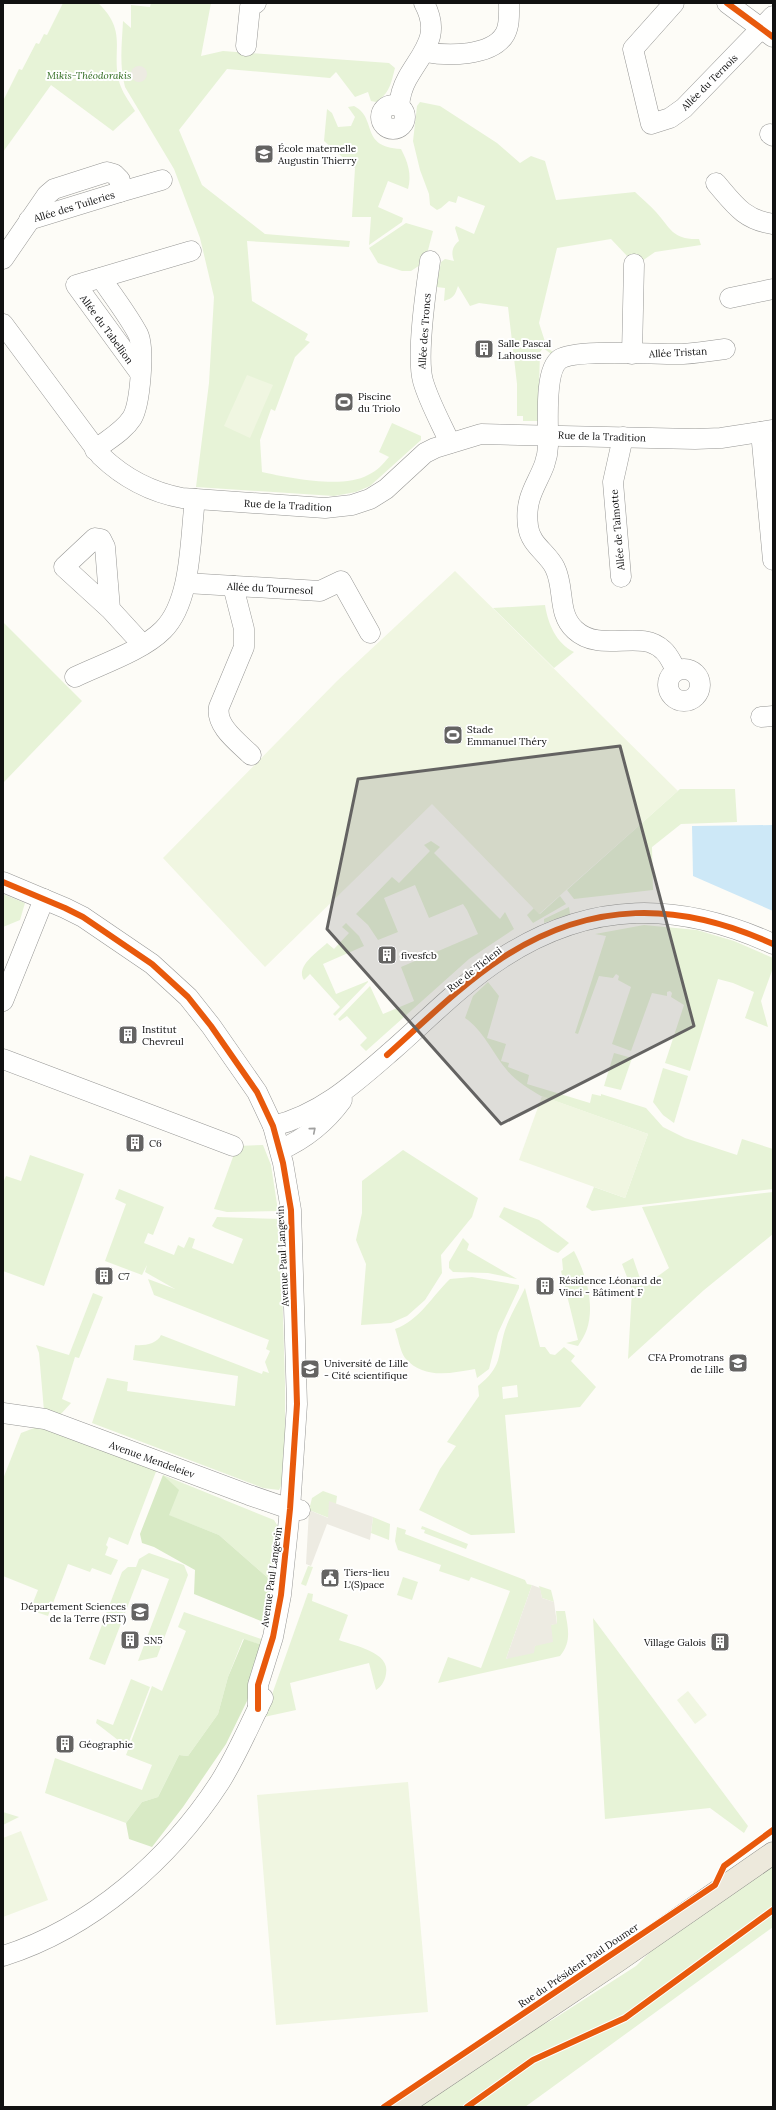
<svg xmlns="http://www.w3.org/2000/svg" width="776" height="2110" font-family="Lora,serif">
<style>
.green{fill:#e7f3d7;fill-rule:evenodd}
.forest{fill:#d8eac5}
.pitch{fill:#f0f6e1}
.plaza{fill:#edebe2}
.water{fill:#cde8f7}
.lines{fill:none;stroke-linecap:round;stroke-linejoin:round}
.minor-casing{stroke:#979795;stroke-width:21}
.major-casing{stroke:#858482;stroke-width:23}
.minor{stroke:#fffffe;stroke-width:20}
.major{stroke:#ede9dc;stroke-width:22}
.cycleway-casing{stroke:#fff;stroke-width:8}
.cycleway{stroke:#e8590c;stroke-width:6}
.oneway{stroke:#a0a09f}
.marked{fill:#646362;fill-opacity:0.2;stroke:#646362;stroke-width:3;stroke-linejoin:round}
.labels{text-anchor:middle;stroke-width:4;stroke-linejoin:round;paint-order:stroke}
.park-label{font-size:10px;font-style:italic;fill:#2f6b1f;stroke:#fff}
.street-label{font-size:10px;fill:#111;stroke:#fff}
.poi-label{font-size:10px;fill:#111;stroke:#fff;text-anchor:start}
</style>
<rect width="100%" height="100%" fill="#fdfcf7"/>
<!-- green -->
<g class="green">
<path d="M63,3H98C130,33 109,53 121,87C124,95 131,104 135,111L113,131L51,85L3,152V101L19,69L22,70L36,43L39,44L44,34L47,35Z"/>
<path d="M151,3H211L201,56L223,51L389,63L395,68C391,83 390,93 376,102L371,101L368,92L355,97L336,72L330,78L227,69L179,130L202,185L265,234L350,241L349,247L247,241L252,301L308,334L305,340L310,342L295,357L275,411L271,409L260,440L262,472C289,478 343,489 368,475C377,471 383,464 389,457L379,452L392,423L421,436V440L370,486L356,492L334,496L196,487L209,383L214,297L200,238L174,169L125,87C119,65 122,43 123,21L131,28V5L150,7Z"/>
<path d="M420,102L440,106L497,143L520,163L531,156L545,161L556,200L635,192C642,199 650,205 656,212C671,229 673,240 699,239L701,245L655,252L642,261L628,257L611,239L557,248L539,323L547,348L555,353L554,356L543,348L540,352L538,421H523V416H517V384L508,307L479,303L470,306L458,286C455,295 454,298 444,301L445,288L436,287L441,262L445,259L454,261C451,254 452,246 459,241L455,228L456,226L474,234L485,206L458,196L456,203L449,201L441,208L437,210L430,205L429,194L420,170L413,141L417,106Z"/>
<path d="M354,106C378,118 359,147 401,149C408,162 412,175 408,189L388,181L378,207L403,218L402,222L369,245L371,217H352L355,168L324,141L327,109L332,113L338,127L351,126L355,117L348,107Z"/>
<path d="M406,223L433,231L426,258L423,263L411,271H402L378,263L369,248Z"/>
<path d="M545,605C548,624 556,643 574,652L554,668L493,608Z"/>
<path d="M3,622L82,701L3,783Z"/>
<path d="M680,789H735L737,822L681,824L652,847L653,890L574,899L567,890Z"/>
<path d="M431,841L440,847L434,853L500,919L505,912L514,929L469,959L366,1051L360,1045L367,1038L347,1016L340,1021L338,1019L370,986L383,1014L414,1001L401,967L478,934L467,910L463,904L429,918L415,885L384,898L398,932L378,940L368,925L356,914L392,877L399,883L430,851L424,845Z"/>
<path d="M3,894L25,903L20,920L3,927Z"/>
<path d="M560,896L566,904L533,923L527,915L534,908L540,914Z"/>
<path d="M569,907L570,914L544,923V919Z"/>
<path d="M346,923L359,936L364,946L323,964L336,994L368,981V982L335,1016L333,1014L340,1007L310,974L304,980C295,966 318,952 327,943L334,949L349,933L342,927Z"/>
<path d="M644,925L697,930L734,941L773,958V968L761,1001L768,1027L745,1018L754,992L733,983L718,979L690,1071L665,1063L684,1005L671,997L672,993L670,991L667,992V996L652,993L631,1051L612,1044L631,987L618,980L619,976L616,974L613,978L599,976L578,1034L575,1033L606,936L595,934Z"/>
<path d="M488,982L499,996L487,1038L506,1044L501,1061L509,1063L508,1067L529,1075L527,1084L590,1103L592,1094L601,1096V1094L646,1108L663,1127L685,1138L737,1155L742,1139L773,1149V1189L592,1211L586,1207L594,1187L625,1198L648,1134L541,1096C529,1089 514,1080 506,1069C492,1052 483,1030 465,1018L473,996Z"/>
<path d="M614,1053L632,1058L621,1090L604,1086Z"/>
<path d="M663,1068L688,1076L674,1123L663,1115L653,1102Z"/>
<path d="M263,1145L271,1165L278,1211L227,1212L214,1209L237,1146Z"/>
<path d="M403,1150L478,1198L472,1217L441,1255L442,1273L425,1300L407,1316L391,1323L361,1325L366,1264L356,1240L362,1213V1181Z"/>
<path d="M30,1155L84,1174L44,1286L3,1271V1183L6,1176L21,1181Z"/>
<path d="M119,1189L164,1207L153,1235L148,1233L144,1243L174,1255L178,1245L184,1248L189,1237L195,1239L192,1248L233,1264L243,1239L215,1228L212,1226L217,1217L280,1219L285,1383V1478L279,1490L263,1488L92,1423L107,1378L128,1382L127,1391L235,1406L238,1376L133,1360L135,1345C144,1346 157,1344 161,1335L262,1374L263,1371L269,1373L265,1362L270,1351L266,1349L269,1340L154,1295L148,1279L175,1289L145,1272L147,1265L142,1275L105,1261L126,1204L115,1199Z"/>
<path d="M773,1192V1234L704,1290L628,1359L632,1290L622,1264L633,1258L643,1287L669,1268L642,1207Z"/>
<path d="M504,1207L539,1220L569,1243L558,1253L551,1250L499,1217Z"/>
<path d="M463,1238L469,1244L467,1250L517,1279L488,1273L453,1272L449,1268V1262Z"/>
<path d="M574,1251C586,1274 595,1304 587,1329C585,1335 581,1341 578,1346L566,1343L578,1340L561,1271L563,1270L562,1259Z"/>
<path d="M472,1277L519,1285V1288L498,1333L489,1369L477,1378L475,1369C451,1373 424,1380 405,1358C400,1351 398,1337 395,1329C420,1320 432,1296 450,1279Z"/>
<path d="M525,1288L540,1347H545L550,1354L555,1355L564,1347L575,1356L571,1361L596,1387L580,1407L505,1415L515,1533L471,1535L419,1510L440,1469L456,1446L447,1442L479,1396L478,1386C503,1366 497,1357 505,1330C510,1315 519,1301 525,1288ZM517,1385L518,1397L503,1399L502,1387Z"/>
<path d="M93,1293L103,1297L79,1358L75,1357L62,1399L71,1403L60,1415L44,1411L39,1353L36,1345L69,1355Z"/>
<path d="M42,1425L157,1469L128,1545L109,1537L106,1545L108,1547L105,1555L118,1560L111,1575L92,1568L90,1572L68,1564L48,1616L30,1610L38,1590L3,1576V1479L21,1433Z"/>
<path d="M163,1475L274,1520L279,1528L275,1584L219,1535L168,1515L178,1490Z"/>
<path d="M323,1491L337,1496L336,1504L329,1502V1518L309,1510L312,1498Z"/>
<path d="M373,1517L390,1524L389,1540L371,1533Z"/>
<path d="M422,1526L468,1544L466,1549L424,1533L425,1530L421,1529Z"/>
<path d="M397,1527L406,1530L405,1534L525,1580L527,1584L532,1585L506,1659L535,1646L551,1625L557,1623L556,1611H565C568,1628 572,1642 560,1656L438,1683L448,1657L481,1668L510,1591L471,1577L469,1581L439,1571L441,1565L398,1550L395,1541Z"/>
<path d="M149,1553L184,1565L188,1575L157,1657L138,1661L169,1579L142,1569L105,1665L89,1659L122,1572L128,1567H136L139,1559Z"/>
<path d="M308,1566L313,1567L306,1586L301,1584Z"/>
<path d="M403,1577L418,1582L412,1600L397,1595Z"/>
<path d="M539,1586L551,1590L554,1602L542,1598Z"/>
<path d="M308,1593L313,1594L312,1601L348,1615L339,1640C354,1646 391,1652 386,1674C385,1681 381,1687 376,1690L369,1663L290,1683L296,1710L264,1717Z"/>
<path d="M184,1612L261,1639L265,1646L243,1639L228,1677L218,1714L188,1756L179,1755L158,1797L142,1802L126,1823L45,1793L55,1758L142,1790L152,1765L126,1755L152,1686L162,1691L186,1631L178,1627Z"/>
<path d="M593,1618L748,1826L744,1833L710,1808L605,1819Z"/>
<path d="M131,1679L150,1687L127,1747L96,1723L97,1719L113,1725Z"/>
<path d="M3,1812L19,1817L3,1825Z"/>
<path d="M773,1860V1927L525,2107H411L519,2037L552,2020L636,1966L664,1938Z"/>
</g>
<!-- forest -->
<g class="forest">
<path d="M163,1475L179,1490L169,1515L219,1535L275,1584L266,1623L194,1594L195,1570L154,1547L142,1543L140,1534Z"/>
<path d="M244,1639L265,1646L247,1701L226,1744L183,1807L152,1847L129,1839L126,1823L142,1802L158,1797L179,1755L188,1756L218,1714L228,1677Z"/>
</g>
<!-- pitch -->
<g class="pitch">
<path d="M247,375L273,385L250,438L224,426Z"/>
<path d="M455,571L678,791L539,914L432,804L265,967L163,858L337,681Z"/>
<path d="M542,1096L648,1134L625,1198L519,1160Z"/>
<path d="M688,1691L707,1715L695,1724L677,1700Z"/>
<path d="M408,1782L428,2012L276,2025L257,1795Z"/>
<path d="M21,1831L48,1900L3,1917V1838Z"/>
</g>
<!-- plaza -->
<g class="plaza">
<circle cx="139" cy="74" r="8"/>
<path d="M329,1501L373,1517L370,1540L327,1524L311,1566L306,1564L309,1510L328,1518Z"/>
<path d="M532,1585L540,1588L542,1598L554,1602L557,1624L551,1625L553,1642L535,1646L534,1653L506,1659Z"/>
</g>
<!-- water -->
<path class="water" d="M773,825V911L693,876L692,826Z"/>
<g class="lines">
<defs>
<g id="minor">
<path d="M674,3L633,49L651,124L670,118L684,108L773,16"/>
<path d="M727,3L773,37"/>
<path d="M246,46L250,7L256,3"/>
<path d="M425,52C447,56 492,57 505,34C510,25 509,13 509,3"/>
<circle cx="393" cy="117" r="12"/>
<path d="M399,106C400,96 402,88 407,79C422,52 442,36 424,3"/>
<path d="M770,134L773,136"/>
<path d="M716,183C734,204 744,220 773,224"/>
<path d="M29,220L120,192"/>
<path d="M3,259L47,195L54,189L107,172L114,174L120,180V192L162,180"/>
<path d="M430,261C426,289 416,356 423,381C429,402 441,423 450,443"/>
<path d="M730,298L773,289"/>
<path d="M3,324L101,456C124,478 150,492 182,498L325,508L352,505L370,499L386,489L425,453L435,448L481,434L695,439L721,438L773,430"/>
<path d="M632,354L634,264"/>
<path d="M140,373L76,285L191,251"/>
<path d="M761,432L773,560"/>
<path d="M95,450C107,440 123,432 132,418C140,405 145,348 138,334C128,315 113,296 101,278"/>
<path d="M621,577L613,482L623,437"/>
<path d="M186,583L320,591L341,581L370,633"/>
<path d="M233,586L244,629V647L219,707C215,726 239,743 251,755"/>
<path d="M110,609L105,547L101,539L95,538L64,567L110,609L142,644"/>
<circle cx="684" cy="685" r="16"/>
<path d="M676,670C672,663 669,655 663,650C641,628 601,654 575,630C557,614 565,588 555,568C548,553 530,545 528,526C523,489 547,477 548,446C549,426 543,371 560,359C577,348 658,355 683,354C697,353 711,351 725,349"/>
<path d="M75,677C102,664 142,651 163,630C192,601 190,538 195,499"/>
<path d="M761,717L773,716"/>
<path d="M3,882L65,908L83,917L152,964L188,997L211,1026L257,1092L273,1126L283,1163L291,1210L297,1404L290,1509L281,1595L273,1637L258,1685V1709"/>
<path d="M3,1001L44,899"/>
<path d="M3,1059L233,1146"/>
<path d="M273,1126C322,1114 356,1082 394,1049C429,1018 463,983 502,958C591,900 679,901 773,944"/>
<path d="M280,1150C305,1139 326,1122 342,1100"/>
<path d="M3,1413L45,1419L249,1495L290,1509L300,1510"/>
<path d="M3,1956C92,1928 170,1859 220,1782C237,1755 249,1726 263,1698"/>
</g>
<path id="major" d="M400,2107L616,1962L773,1853"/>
</defs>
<!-- minor casing -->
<use href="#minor" class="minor-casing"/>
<!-- major casing -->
<use href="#major" class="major-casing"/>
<!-- minor -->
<use href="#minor" class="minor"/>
<!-- major -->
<use href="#major" class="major"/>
<defs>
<g id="cycleway">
<path d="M727,3L773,37"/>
<path d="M3,882L65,908L83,917L152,964L188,997L211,1026L257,1092L273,1126L283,1163L291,1210L297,1404L290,1509L281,1595L273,1637L258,1685V1709"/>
<path d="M387,1055C424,1022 461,985 502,958C591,900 679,901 773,944"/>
<path d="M384,2107L715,1885L724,1866L773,1830"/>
<path d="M467,2107L533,2060L625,2018L773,1910"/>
</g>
</defs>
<!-- cycleway casing -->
<use href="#cycleway" class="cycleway-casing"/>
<!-- cycleway -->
<use href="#cycleway" class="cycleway"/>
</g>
<!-- one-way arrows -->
<defs><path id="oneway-chevron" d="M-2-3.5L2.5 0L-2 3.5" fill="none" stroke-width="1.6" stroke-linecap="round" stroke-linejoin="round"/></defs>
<use class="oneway" href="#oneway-chevron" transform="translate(313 1130) rotate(-40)"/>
<!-- marked area -->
<path class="marked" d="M620,746L694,1026L501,1124L327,929L358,779Z"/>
<!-- icons -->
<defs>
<symbol id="school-square" viewBox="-11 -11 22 22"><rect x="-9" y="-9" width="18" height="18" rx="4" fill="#646362" stroke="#fff"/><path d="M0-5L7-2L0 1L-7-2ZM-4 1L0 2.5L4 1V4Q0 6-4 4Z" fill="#fff"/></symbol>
<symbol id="building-square" viewBox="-11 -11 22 22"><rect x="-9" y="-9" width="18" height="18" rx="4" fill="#646362" stroke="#fff"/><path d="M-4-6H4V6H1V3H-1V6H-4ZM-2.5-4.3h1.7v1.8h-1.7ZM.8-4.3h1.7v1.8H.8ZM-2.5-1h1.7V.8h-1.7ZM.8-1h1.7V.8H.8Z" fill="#fff"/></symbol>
<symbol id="stadium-square" viewBox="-11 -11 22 22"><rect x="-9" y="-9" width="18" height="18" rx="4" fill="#646362" stroke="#fff"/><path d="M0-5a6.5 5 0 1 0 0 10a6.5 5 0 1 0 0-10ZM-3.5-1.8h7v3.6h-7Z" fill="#fff"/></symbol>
<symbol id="university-square" viewBox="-11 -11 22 22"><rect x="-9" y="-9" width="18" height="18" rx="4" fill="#646362" stroke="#fff"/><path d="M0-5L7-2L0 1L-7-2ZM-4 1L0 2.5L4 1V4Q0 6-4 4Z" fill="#fff"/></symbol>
<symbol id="civic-square" viewBox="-11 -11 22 22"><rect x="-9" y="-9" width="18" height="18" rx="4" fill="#646362" stroke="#fff"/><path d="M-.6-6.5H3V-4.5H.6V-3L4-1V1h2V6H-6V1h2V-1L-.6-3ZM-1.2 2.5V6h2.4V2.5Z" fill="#fff"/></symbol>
</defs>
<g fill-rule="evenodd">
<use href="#school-square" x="253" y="143" width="22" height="22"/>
<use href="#building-square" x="473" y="338" width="22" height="22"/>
<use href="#stadium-square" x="333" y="391" width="22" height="22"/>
<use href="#stadium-square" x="442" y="724" width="22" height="22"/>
<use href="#building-square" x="376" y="944" width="22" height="22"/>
<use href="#building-square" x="117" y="1024" width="22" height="22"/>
<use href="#building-square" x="124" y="1132" width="22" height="22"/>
<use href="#building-square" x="93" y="1265" width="22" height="22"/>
<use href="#building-square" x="534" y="1275" width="22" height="22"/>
<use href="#university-square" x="727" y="1352" width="22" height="22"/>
<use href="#university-square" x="299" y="1358" width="22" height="22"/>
<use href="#civic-square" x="319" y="1567" width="22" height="22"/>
<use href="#university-square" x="129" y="1601" width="22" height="22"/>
<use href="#building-square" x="119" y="1629" width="22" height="22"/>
<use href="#building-square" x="709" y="1631" width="22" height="22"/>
<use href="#building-square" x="54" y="1733" width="22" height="22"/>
</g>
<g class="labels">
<!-- park labels -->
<g class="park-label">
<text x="89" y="79">Mikis-Théodorakis</text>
</g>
<!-- street labels -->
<g class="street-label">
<text transform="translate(709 82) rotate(-45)" y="4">Allée du Ternois</text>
<text transform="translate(74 206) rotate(-17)" y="4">Allée des Tuileries</text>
<text transform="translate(107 329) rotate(54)" y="4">Allée du Tabellion</text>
<text transform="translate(424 331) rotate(-86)" y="4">Allée des Troncs</text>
<text transform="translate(678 352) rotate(-3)" y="4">Allée Tristan</text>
<text transform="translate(602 436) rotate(2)" y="4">Rue de la Tradition</text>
<text transform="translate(288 505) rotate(3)" y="4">Rue de la Tradition</text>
<text transform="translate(617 530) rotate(-95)" y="4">Allée de Talmotte</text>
<text transform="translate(270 588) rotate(3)" y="4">Allée du Tournesol</text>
<text transform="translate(474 969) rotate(-38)" y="4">Rue de Ticleni</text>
<text transform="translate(282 1256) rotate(-93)" y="4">Avenue Paul Langevin</text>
<text transform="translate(152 1459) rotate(20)" y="4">Avenue Mendeleiev</text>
<text transform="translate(271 1577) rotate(-82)" y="4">Avenue Paul Langevin</text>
<text transform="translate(578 1965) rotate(-34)" y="4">Rue du Président Paul Doumer</text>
</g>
<!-- poi labels -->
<g class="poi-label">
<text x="278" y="152">École maternelle<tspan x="278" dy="12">Augustin Thierry</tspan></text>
<text x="498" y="347">Salle Pascal<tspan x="498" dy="12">Lahousse</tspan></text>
<text x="358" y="400">Piscine<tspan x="358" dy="12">du Triolo</tspan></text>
<text x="467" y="733">Stade<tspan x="467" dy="12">Emmanuel Théry</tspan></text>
<text x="401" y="959">fivesfcb</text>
<text x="142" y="1033">Institut<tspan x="142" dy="12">Chevreul</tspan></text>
<text x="149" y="1147">C6</text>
<text x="118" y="1280">C7</text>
<text x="559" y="1284">Résidence Léonard de<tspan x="559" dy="12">Vinci - Bâtiment F</tspan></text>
<text x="724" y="1361" text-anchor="end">CFA Promotrans<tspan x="724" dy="12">de Lille</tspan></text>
<text x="324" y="1367">Université de Lille<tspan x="324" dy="12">‐ Cité scientifique</tspan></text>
<text x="344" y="1576">Tiers-lieu<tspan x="344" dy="12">L'(S)pace</tspan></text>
<text x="126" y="1610" text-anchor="end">Département Sciences<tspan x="126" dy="12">de la Terre (FST)</tspan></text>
<text x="144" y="1644">SN5</text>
<text x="706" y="1646" text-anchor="end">Village Galois</text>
<text x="79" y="1748">Géographie</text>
</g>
</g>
<!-- border -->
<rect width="776" height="2110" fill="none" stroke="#111111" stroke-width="8"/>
</svg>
